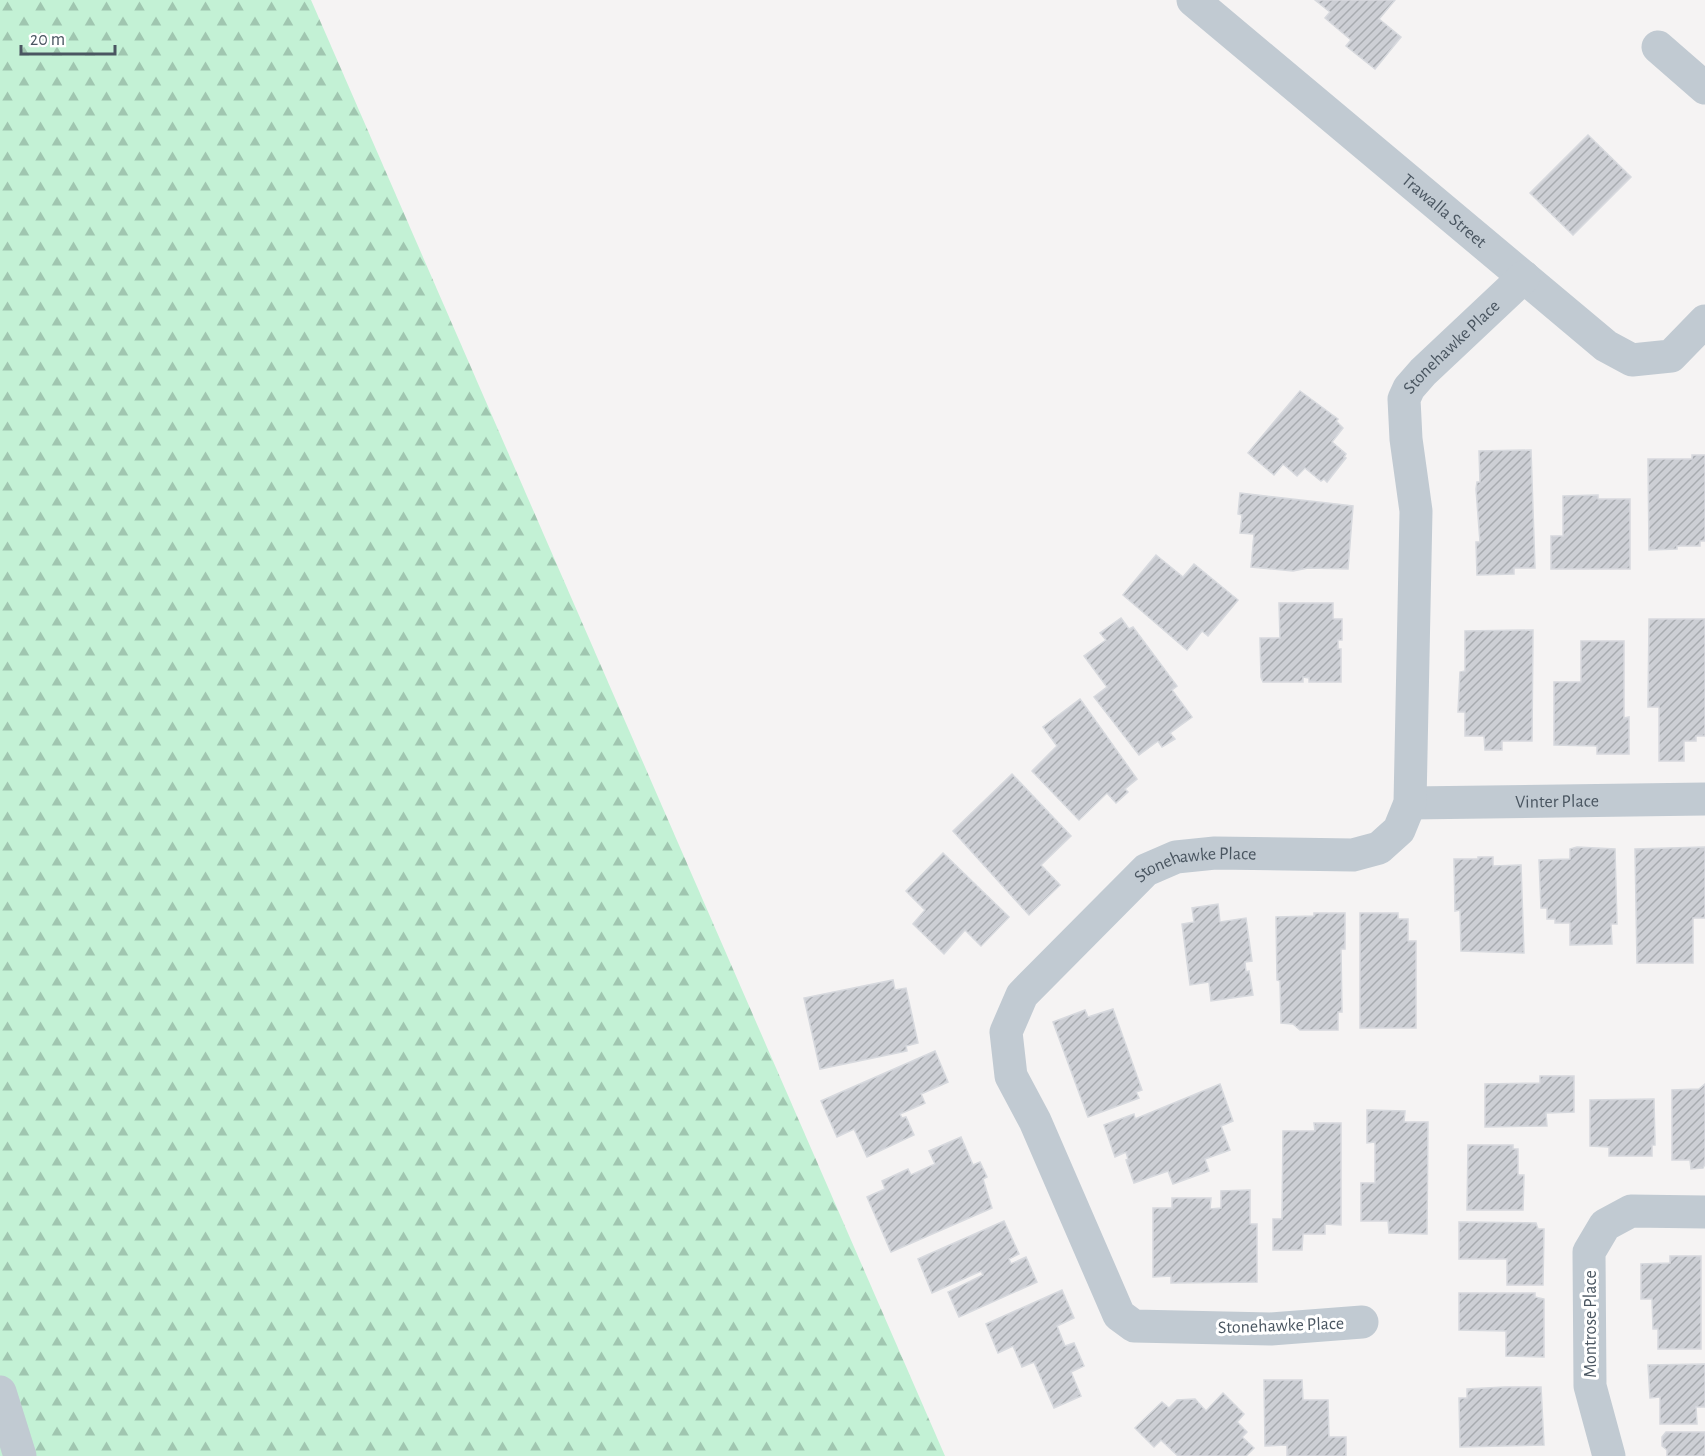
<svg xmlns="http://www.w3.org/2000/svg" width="1705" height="1456" font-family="'Alegreya Sans',sans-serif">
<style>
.forest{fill:url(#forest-firs)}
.building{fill:url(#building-hatch);stroke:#d7d9de;stroke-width:1.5}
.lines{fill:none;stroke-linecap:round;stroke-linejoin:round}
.street{stroke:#c1cad2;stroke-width:33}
.labels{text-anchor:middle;stroke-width:6;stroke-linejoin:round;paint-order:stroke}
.street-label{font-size:18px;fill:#4a5661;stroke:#fff}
</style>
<defs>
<pattern id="forest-firs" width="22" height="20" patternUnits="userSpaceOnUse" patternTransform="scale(1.5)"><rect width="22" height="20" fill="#c3f1d5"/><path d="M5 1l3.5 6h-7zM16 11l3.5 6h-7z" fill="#a0c6b0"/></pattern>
<pattern id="building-hatch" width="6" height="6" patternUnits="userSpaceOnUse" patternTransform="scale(1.5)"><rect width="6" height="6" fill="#cdcfd5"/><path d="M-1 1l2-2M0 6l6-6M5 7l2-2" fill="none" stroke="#a8abb0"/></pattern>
</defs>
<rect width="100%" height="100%" fill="#f5f3f3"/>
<!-- forest -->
<path class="forest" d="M0,0H311L945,1456H0Z"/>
<!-- building -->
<g class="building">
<path d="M1315,0H1395L1379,19L1401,37L1375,69L1346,46L1351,40L1325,18L1330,12Z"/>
<path d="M1588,135L1631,177L1573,235L1530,193Z"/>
<path d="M1300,391L1338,419L1336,421L1343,428L1332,442L1346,454L1344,457L1346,458L1327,482L1324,479L1321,481L1305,468L1297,476L1283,464L1274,475L1248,453Z"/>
<path d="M1531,450L1535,568H1514V574L1477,575L1476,542H1480L1476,489L1477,482H1480L1479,451Z"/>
<path d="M1692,455H1705V541H1700V546H1677V549L1649,550L1648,459H1692Z"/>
<path d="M1240,493L1353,506L1348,569L1308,568L1293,571L1251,567L1254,534L1240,533L1242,515L1238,514Z"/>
<path d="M1598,495V499H1630V569H1551V536H1563V496Z"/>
<path d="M1156,555L1183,577L1194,564L1238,600L1208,636L1202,631L1187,650L1123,595Z"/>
<path d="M1279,603H1333V619H1342V640H1338V649H1341V682H1309V678L1303,677V682H1263L1261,677L1260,638H1280Z"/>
<path d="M1121,618L1129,629L1133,627L1177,686L1172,690L1192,717L1170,733L1175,739L1162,747L1158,741L1139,755L1094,697L1107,687L1084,656L1106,640L1100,633Z"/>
<path d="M1649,619H1705V736H1696V741H1684V761H1659V707H1648Z"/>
<path d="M1533,630L1532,741H1502V750H1485L1484,736H1465V712H1458L1460,672L1465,671V631Z"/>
<path d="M1581,641H1624V718L1629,717V754H1597V746L1554,745V682H1581Z"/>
<path d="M1080,699L1137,779L1125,789L1128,792L1116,803L1107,793L1079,820L1032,771L1057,746L1043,727Z"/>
<path d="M1012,774L1071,836L1041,865L1060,885L1029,915L953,831Z"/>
<path d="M1577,847L1615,849L1617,924H1611L1612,944L1570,945V923H1555V919H1547V908H1541L1539,860L1570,859V849Z"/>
<path d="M1705,847V918H1693V963H1637L1635,849Z"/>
<path d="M943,853L1009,917L981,946L965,930L944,954L913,924L925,910L906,891Z"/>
<path d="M1478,857H1493V866L1521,865L1524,953L1461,951L1460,910L1455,911L1454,859H1478Z"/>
<path d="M1218,904L1220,922L1246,918L1252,961L1245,962L1246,972L1249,971L1253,995L1211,1001L1209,982L1190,985L1182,924L1194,922L1192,908Z"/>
<path d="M1314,913H1345V949H1341L1342,1012H1338V1030H1300L1293,1024L1281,1023L1280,981L1277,980L1276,917L1314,916Z"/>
<path d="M1360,913H1398V919H1408V941H1416V1028H1360Z"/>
<path d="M893,980L895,990L906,988L918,1043L906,1046L907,1051L820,1069L804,998Z"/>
<path d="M1113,1009L1142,1090L1136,1092L1139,1098L1088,1117L1053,1022L1085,1010L1088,1017Z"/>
<path d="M935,1051L948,1082L921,1094L925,1103L900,1114L902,1118L906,1117L914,1135L867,1157L854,1129L837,1137L821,1101Z"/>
<path d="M1540,1076H1574V1112L1546,1113L1547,1126L1485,1127V1084L1540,1083Z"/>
<path d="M1220,1084L1233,1121L1221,1126L1230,1150L1205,1159L1209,1171L1173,1184L1168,1171L1134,1183L1126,1160L1128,1159L1126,1152L1115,1157L1104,1125L1134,1114L1135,1119Z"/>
<path d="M1705,1084V1164L1703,1168L1691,1169L1690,1160H1672V1090L1699,1089Z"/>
<path d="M1654,1099L1655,1145H1652V1156H1609V1147L1590,1146V1100Z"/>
<path d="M1367,1110L1405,1111L1404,1122H1428L1427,1234L1389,1233L1388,1221H1361V1183H1375V1142L1367,1143Z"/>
<path d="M1314,1123H1341V1225L1325,1224V1234H1303L1302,1250H1273V1219H1282L1283,1131H1315Z"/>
<path d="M961,1137L973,1165L980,1162L987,1177L983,1179L992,1208L891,1252L867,1197L885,1189L882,1181L908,1169L911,1175L935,1164L929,1151Z"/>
<path d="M1468,1145H1513V1149H1518V1175H1524L1523,1210H1467Z"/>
<path d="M1250,1190V1224H1257V1282L1171,1283V1276L1153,1277V1208H1172V1198H1211L1210,1209L1221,1208V1191Z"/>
<path d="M1004,1221L1019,1254L1009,1259L1011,1264L1026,1257L1037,1282L959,1317L948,1292L983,1275L981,1271L932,1293L918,1259Z"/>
<path d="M1459,1222L1536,1223L1538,1229H1544L1543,1285H1507V1259H1459Z"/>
<path d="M1670,1256H1701V1349H1658V1329H1653L1652,1299H1641V1264L1670,1263Z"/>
<path d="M1062,1290L1074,1318L1057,1326L1065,1346L1074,1343L1084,1366L1071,1372L1081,1396L1054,1408L1034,1362L1022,1367L1013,1346L998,1353L986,1324Z"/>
<path d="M1459,1293H1535V1297L1544,1299V1357L1506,1356V1331L1459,1330Z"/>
<path d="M1705,1364V1407H1696L1697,1424H1660V1397L1650,1398L1648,1365Z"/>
<path d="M1264,1380H1302L1303,1400H1328L1329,1437H1346V1456H1287V1445L1265,1446Z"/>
<path d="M1505,1387H1541L1544,1445L1460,1447L1459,1398H1467V1389Z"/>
<path d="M1223,1393L1244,1414L1237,1422L1247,1432L1242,1437L1254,1448L1246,1456H1178L1161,1440L1154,1447L1135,1428L1162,1402L1169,1408L1177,1400L1195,1399L1206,1411Z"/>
<path d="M1666,1432H1705V1456H1667V1450L1662,1446V1437Z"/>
</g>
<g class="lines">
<!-- street -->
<g class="street">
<path id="s1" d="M1193,0L1606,346L1632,360L1671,356L1705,321"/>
<path d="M1658,47L1705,88"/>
<path id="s2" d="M1410,803L1705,799"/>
<path id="s3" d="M1362,1322L1271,1329L1134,1326L1119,1315L1035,1121L1011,1076L1006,1032L1022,995L1146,870L1176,857L1215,853L1353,855L1379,848L1399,830L1410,803L1416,511L1406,439L1404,399L1409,388L1423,372L1524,277"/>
<path d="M0,1392L20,1456"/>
<path d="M1609,1456L1590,1386L1589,1252L1605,1225L1631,1211L1705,1212"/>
</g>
</g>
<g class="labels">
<!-- street labels -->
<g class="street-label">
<text dy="6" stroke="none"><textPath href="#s1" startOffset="328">Trawalla Street</textPath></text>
<text dy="6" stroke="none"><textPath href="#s3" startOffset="1539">Stonehawke Place</textPath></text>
<text dy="6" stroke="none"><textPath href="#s2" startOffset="147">Vinter Place</textPath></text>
<text dy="6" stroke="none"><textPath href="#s3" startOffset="820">Stonehawke Place</textPath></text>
<text transform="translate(1590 1324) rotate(-90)" y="6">Montrose Place</text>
<text transform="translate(1281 1325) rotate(-2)" y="6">Stonehawke Place</text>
</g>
</g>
<!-- scale -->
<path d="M21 45v9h94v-9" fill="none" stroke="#4a5661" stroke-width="3"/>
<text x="30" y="45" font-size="18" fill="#4a5661" stroke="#ffffff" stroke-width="4.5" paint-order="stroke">20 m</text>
</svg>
